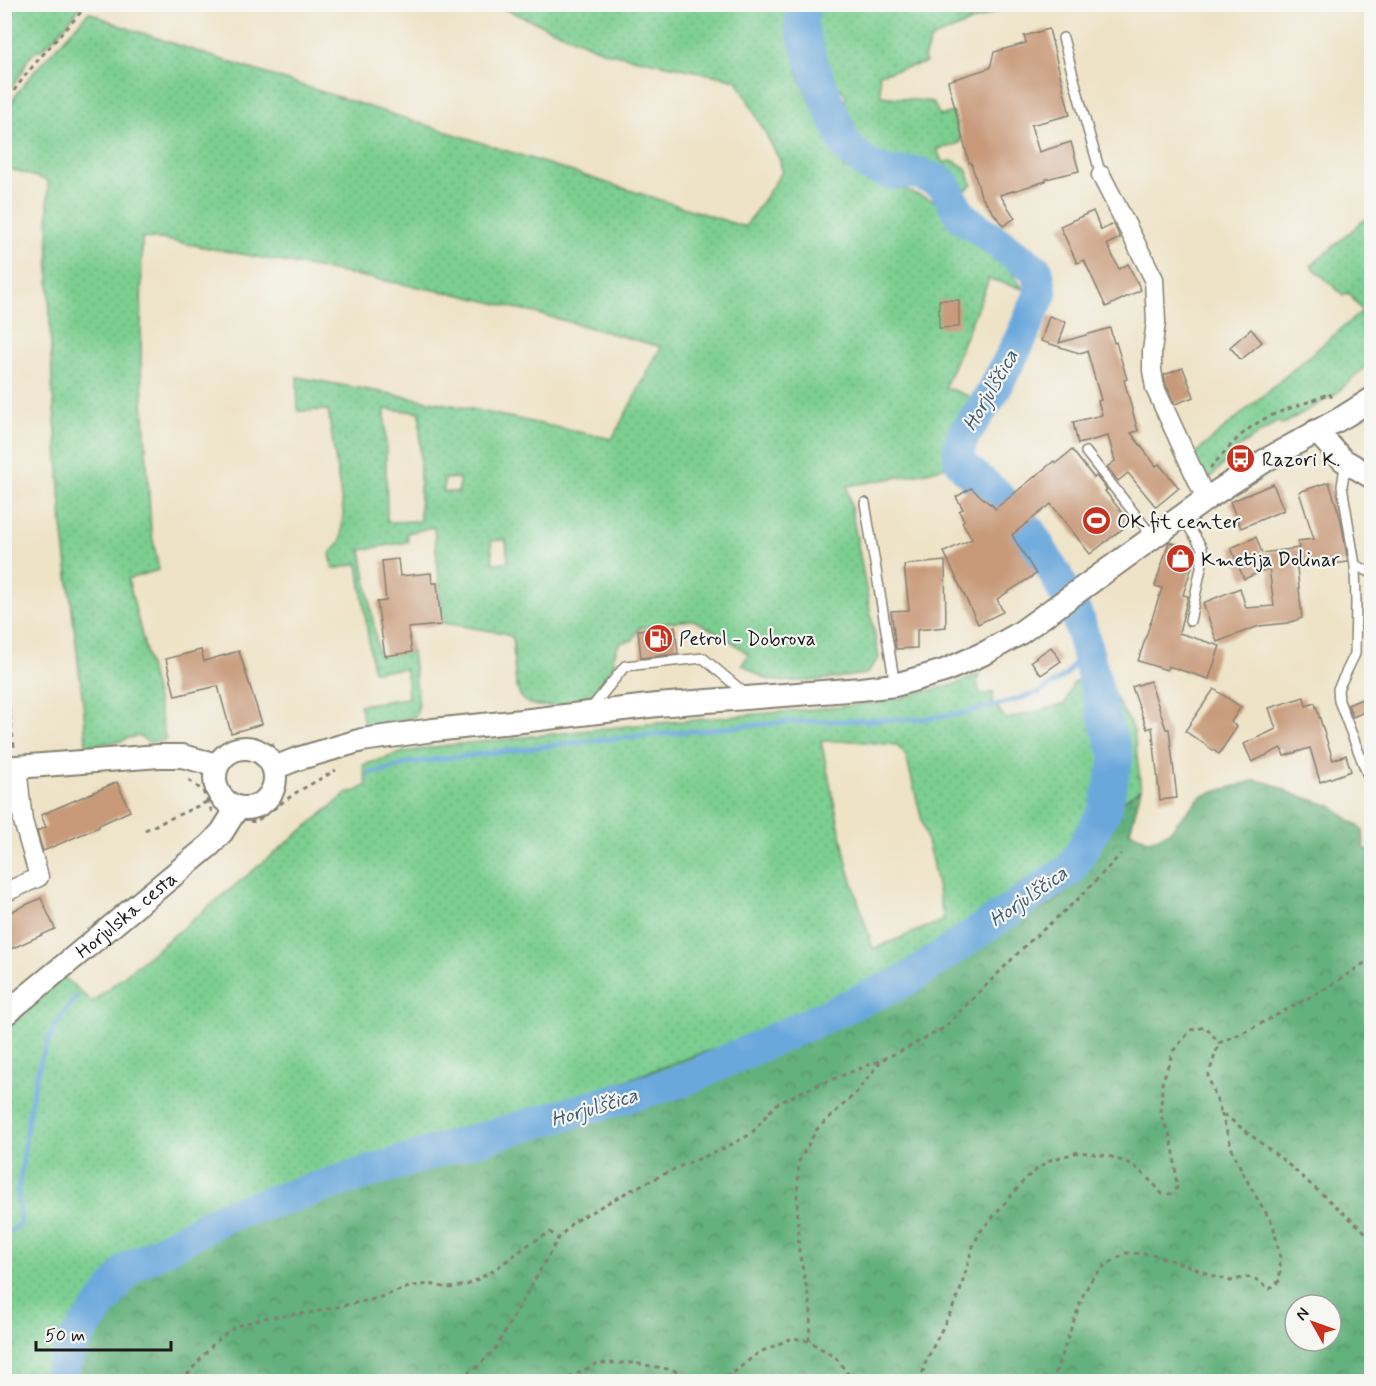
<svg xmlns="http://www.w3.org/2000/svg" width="1376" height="1386" font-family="Mynerve,sans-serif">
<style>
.grass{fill:url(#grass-dots);stroke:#4c7556;stroke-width:1.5;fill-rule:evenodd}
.forest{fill:url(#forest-crowns);stroke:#40664c;stroke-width:1.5;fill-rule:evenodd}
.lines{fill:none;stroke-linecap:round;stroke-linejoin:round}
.stream{stroke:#6ba8dc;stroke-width:5}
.river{stroke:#6ba8dc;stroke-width:33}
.building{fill:#c89a79}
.service-casing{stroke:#858072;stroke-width:12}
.minor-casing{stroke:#858072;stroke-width:21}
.tertiary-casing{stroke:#858072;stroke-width:26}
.path{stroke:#858072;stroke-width:3;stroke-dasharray:4.5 4.5;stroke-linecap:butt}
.service{stroke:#fff;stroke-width:9}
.minor{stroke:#fff;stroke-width:18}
.tertiary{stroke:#fff;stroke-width:22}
.labels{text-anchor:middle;stroke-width:4.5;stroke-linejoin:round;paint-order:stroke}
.poi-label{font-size:20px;fill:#1c1c1c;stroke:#f6f6f2;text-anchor:start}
.street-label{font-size:20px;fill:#1c1c1c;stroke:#f6f6f2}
.water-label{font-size:21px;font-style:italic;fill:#405b72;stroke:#f6f6f2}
</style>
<defs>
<pattern id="grass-dots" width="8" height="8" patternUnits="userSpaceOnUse" patternTransform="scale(1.5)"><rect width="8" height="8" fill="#7bce91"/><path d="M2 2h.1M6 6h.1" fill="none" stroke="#6ab07c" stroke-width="1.8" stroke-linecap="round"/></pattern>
<pattern id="forest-crowns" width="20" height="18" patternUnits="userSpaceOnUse" patternTransform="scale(1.5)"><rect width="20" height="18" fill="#64b17b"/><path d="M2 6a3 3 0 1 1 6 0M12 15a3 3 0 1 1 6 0" fill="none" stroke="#528f64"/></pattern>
</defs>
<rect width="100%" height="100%" fill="#f6f6f2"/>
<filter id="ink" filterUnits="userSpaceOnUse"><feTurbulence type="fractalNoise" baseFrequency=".0167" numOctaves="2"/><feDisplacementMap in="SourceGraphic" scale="12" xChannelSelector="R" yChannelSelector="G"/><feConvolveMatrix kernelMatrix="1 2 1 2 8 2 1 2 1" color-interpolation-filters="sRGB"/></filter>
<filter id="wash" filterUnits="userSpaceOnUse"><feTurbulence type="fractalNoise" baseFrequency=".008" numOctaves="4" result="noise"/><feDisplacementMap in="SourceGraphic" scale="24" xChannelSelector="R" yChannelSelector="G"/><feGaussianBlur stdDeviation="1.35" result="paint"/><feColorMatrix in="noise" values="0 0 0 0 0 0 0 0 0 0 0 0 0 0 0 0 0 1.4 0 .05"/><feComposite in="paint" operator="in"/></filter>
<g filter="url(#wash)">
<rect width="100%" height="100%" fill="#eee3c7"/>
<!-- grass -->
<g class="grass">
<path d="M5,4L82,5L59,33L41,50H37L27,60L23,71L5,97Z"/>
<path d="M495,5H1011L931,39L924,58L926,63L879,74L881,96L933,102L940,116L953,112L961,142L953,146L937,149L942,162L954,161L966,168L972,184L961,195L951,182L938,174L919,166L898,169L872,157L856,146L845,128L844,113L846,96L844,92L829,78L809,34L795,32L797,72L829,142L845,169L939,202L946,217L986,252L1008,266L1023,289L989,279L945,387L979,400L947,445L949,466L923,473L847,486L879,658L866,674C843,677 788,686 767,679C758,676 750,669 742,664L749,655L725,637L694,620L671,622L639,628L633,640L619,643L613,659L615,662L604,678V682C600,686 596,692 591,695C577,704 532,714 521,697C513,685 514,653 513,638L504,633L443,623L434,527L407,533L408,542L361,550L379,656L412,652L419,705L415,717L365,728L360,705L408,698L406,669L373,671L358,564L333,569L330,554L341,541L343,511L328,410L298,411L297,377L457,406L612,439L661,347L543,315L461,295L161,239L142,238L141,332V366L151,530L159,570L128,579L144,644L166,740L148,742L139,736L127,738L122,741L86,746L84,712L62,525L59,472L52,381L49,289L48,181L18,171L5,169V114L17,93L34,72L89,12L121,26L229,62L745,227L782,172L780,161L737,80L605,52ZM385,409L420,412V521L387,522ZM459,478V492H444V479ZM506,540L508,562L493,563L491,541Z"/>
<path d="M1371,214V361L1335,395L1283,424L1277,422L1236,449L1235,453L1210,478L1202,475L1192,456L1362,311L1349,293L1343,295L1311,266Z"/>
<path d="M979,674L977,681L980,695L994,692L992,701L1006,719L1065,704L1072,685L1082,677H1097L1110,687L1134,731L1141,789L1122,802L1111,828L1094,854L1070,886L1052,905L1034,909L1024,904L1022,888L1011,891L994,921L946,951L908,965L879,985L850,994L814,1018L696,1055L575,1099L493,1125L400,1147L274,1188L148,1246L91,1298L82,1329L69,1362L55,1381H5L4,1027L40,995L64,977L92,1002L349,792L357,791L367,785L363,765L404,752L441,746L627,726L877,703L956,684ZM821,741H854L897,745L906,756L932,861L944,920L873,949L848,868Z"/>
</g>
<!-- forest -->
<path class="forest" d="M1256,780L1272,784L1291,793L1331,806L1363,830L1364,847L1371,852V1381H55L69,1362L82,1329L91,1298L148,1246L274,1188L400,1147L493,1125L575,1099L696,1055L814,1018L850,994L879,985L908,965L946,951L994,921L1011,891L1022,887L1024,904L1034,909L1052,905L1070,886L1094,854L1111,828L1122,802L1141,789L1130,832L1150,841L1169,832L1201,796ZM1295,1305H1331V1341H1295Z"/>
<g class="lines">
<!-- stream -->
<g class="stream">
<path d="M369,773L388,770L408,763L590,741L787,722L923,719L966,713L1008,702L1040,692L1066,675L1085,649"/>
<path d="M4,1234L9,1233L20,1224C21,1213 19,1206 18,1196C18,1184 22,1172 23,1160C29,1105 37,1038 77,997"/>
</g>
<!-- river -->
<path class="river" d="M57,1382L75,1340L129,1268L226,1216L441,1150L682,1081L908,979L1071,869L1105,810L1117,757L1105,720L1079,621L1058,579L1030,532L996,494L968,471L960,461L959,448L964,434L992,394L1022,336L1041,292L1037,271L961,216L943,183L918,173H890L867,165L846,146L814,69L801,26L803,4"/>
</g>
<g id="blocks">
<!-- building -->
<g class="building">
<path d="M1049,29L1070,115L1031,125L1039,152L1071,142L1079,171L1046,179V181L1000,195L1015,218L1003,226L981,196L971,162L969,163L948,81L990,68L994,52L1026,43L1024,36Z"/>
<path d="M1093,211L1101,230L1114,224L1120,238L1107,244L1119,269L1128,264L1141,290L1106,307L1084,260L1077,263L1060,226Z"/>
<path d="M939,300H959V327L939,328Z"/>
<path d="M1049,316L1066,322L1059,343L1110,328L1114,343L1116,342L1127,379L1124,380L1138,431L1131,433L1156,466L1159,464L1179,488L1156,507L1128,473L1118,481L1107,467L1115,461L1108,436L1078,444L1073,422L1102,415L1098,401L1101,400L1087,351L1079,353L1041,341Z"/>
<path d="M1251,329L1262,342L1241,360L1230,347Z"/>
<path d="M1183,368L1194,397L1175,404L1166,385L1164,375Z"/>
<path d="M1072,450L1094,478L1096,476L1107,490L1105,491L1130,523L1090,554L1051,504L1012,535L1036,574L997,599L1003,612L978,624L944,552L972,539L962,522L964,520L959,511L963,509L956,497L971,488L990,504L991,503L995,509L1054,461L1056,463Z"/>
<path d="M1329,482L1341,520L1348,562L1297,568L1302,618L1288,623L1259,626L1217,642L1203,603L1240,588L1246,608L1274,606L1269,568L1244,579L1231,548L1256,537L1262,553L1299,548L1298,541L1314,539L1299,492Z"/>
<path d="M1273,484L1284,510L1241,528L1230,502Z"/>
<path d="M1169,542L1195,550V557L1183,595L1188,596L1179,633L1220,646L1209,679L1168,666L1167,670L1138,661L1162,588L1155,586Z"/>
<path d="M398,559L400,576L431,573L432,583H437L441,625L408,628L412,652L385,656L377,602L386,601L382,561Z"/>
<path d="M945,561L946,627L917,630V648L896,649L891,611L909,610L904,565Z"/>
<path d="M675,626L678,654L641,658L638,630Z"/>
<path d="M1051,647L1061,661L1041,675L1031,661Z"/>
<path d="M201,650L204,661L239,651L262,724L231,733L218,686L175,696L166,659Z"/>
<path d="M1150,681L1166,729H1169L1177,798L1160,800L1152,727L1147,729L1132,687Z"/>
<path d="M1214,689L1241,707L1231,722L1237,727L1219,754L1185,731Z"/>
<path d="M1371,695V709L1353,717L1348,705Z"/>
<path d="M1304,697L1306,706L1315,703L1333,760L1346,755L1351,771L1320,782L1310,748L1284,756L1281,748L1252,762L1244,744L1276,729L1269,708Z"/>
<path d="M117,782L130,811L99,825V827L43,851L37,831L46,827L41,815Z"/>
<path d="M41,898L55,929L11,949L4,936V915Z"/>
</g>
</g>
</g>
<g filter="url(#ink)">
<use href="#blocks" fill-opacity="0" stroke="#858072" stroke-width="1.5"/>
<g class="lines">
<defs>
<g id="service">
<path d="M1063,38L1084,116L1101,175"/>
<path d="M1086,452L1153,537"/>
<path d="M1348,464L1344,473L1342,486L1355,565L1356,604L1355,654L1338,689L1339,701L1368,776H1372"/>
<path d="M865,503L895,685"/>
<path d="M1182,516L1202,548V563L1190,621"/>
<path d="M1355,565L1372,573"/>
<path d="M589,711L625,666L703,658L747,695"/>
</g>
<g id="minor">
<path d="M1101,175L1154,279L1156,322L1152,351V370L1155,388L1206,499"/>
<path d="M4,893L39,877L23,821L17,767"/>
</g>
<g id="tertiary">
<path d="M1316,431L1343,460L1372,477"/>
<circle cx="245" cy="778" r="30"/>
<path d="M4,768L159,756H182L217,765"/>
<path d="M274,768L297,759L362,740L433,730L522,721L657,705L861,689L895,685L944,671L987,652L1020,633L1206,499L1266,460L1345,416L1372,399"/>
<path id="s1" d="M4,1015L210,845L222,832L237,808"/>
</g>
</defs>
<!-- service casing -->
<use href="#service" class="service-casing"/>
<!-- minor casing -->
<use href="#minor" class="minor-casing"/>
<!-- tertiary casing -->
<use href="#tertiary" class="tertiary-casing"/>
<!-- path -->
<g class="path">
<path d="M4,106C27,68 59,38 88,4"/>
<path d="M1210,468C1225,452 1240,433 1259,422C1280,409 1306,405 1329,393L1333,399"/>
<path d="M4,671L14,747"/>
<path d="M225,745L239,742L275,745"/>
<path d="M189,780L203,791L212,812"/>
<path d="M250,821L255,822L297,792L336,770"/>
<path d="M145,830L220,796"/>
<path d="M1372,958L1328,987L1251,1029L1219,1043L1208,1076L1221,1112L1283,1160L1372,1238"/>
<path d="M809,1341L811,1309L799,1252L797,1198L799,1161L817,1129L856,1093L880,1062"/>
<path d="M181,1382L215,1342L236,1326L265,1318L314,1312L378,1298L412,1286L430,1284L448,1288L467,1285L493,1271L528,1245L550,1232L558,1239"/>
<path d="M442,1382L457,1378L476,1368L495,1349L558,1239L573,1222L631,1190L683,1165L719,1151L751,1134L775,1105L801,1092L881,1060L905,1049L944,1028L1028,943L1077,900L1121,854"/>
<path d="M561,1382L598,1363H634L673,1370L704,1382"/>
<path d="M708,1382L733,1373L758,1353L792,1338L809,1341L836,1358L854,1382"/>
<path d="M920,1382L926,1361L959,1295L973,1246L980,1232L1027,1177L1050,1160L1079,1152L1109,1156L1133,1165L1154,1184L1162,1194H1171L1177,1188L1174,1153L1170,1136L1161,1116L1162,1083L1173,1051L1191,1030L1206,1027L1219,1043"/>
<path d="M1052,1382L1083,1295L1093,1277L1106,1265L1126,1253L1152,1254L1189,1266L1213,1276L1231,1281L1246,1277L1257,1280L1270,1289L1280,1280V1257L1273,1224L1258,1200L1245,1177L1232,1149L1221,1112"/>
</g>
<!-- service -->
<use href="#service" class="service"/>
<!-- minor -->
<use href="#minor" class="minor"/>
<!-- tertiary -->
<use href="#tertiary" class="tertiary"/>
</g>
</g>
<!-- icons -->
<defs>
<symbol id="bus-disc" viewBox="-11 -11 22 22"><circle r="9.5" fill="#c8321e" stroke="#f6f6f2"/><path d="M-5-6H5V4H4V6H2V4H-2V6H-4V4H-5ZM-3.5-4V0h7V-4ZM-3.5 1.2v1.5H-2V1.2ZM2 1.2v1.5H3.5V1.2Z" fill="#fff"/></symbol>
<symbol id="stadium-disc" viewBox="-11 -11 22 22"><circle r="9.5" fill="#c8321e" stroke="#f6f6f2"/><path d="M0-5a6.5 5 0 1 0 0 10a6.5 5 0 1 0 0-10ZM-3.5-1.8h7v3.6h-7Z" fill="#fff"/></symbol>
<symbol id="shop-disc" viewBox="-11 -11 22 22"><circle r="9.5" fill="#c8321e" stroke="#f6f6f2"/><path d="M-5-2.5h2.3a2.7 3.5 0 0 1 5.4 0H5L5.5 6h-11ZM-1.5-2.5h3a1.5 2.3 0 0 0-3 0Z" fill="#fff"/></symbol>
<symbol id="fuel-disc" viewBox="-11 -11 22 22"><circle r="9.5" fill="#c8321e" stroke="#f6f6f2"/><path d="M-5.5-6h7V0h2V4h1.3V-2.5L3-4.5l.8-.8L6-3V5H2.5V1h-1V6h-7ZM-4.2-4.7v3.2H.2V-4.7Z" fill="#fff"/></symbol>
</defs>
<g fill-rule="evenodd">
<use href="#bus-disc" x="1224" y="442" width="33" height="33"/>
<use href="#stadium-disc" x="1080" y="504" width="33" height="33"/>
<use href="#shop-disc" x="1164" y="542" width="33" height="33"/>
<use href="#fuel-disc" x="642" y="622" width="33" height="33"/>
</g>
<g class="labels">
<!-- poi labels -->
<g class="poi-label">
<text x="1262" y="466">Razori K.</text>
<text x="1117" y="528">OK fit center</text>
<text x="1201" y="566">Kmetija Dolinar</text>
<text x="679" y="645">Petrol - Dobrova</text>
</g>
<!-- street labels -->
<g class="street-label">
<text dy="7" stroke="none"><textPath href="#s1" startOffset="158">Horjulska cesta</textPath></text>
</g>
<!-- water labels -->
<g class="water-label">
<text transform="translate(990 390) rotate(-60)" y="7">Horjulščica</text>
<text transform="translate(1028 896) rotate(-35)" y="7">Horjulščica</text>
<text transform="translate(594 1107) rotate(-17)" y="7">Horjulščica</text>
</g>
</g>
<!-- margin -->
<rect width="1376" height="1386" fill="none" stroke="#f6f6f2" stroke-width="24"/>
<!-- north arrow -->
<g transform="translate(1313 1323) rotate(310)"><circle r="28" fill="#f6f6f2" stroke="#9f9f9c" stroke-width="1.5"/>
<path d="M0-4.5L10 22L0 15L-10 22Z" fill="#c8321e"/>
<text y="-9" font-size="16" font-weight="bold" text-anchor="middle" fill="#1c1c1c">N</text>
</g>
<!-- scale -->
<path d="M36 1341v9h135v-9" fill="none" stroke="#1c1c1c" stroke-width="3"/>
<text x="45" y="1341" font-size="18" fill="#1c1c1c" stroke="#f6f6f2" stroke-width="4.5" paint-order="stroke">50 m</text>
</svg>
